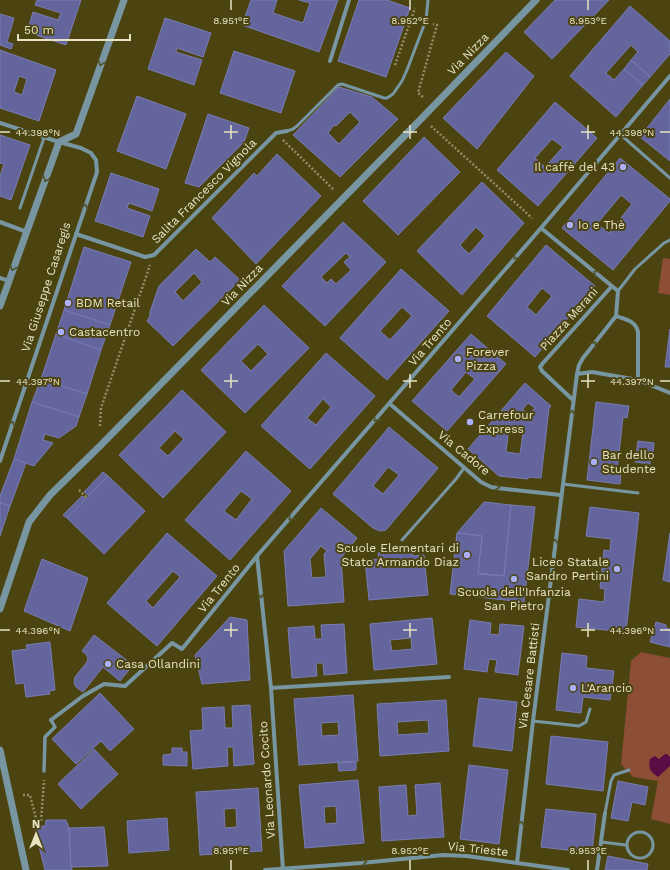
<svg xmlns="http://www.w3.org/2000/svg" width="670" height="870" font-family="'Work Sans',sans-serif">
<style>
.green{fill:#8d4e36}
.water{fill:#580d44}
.building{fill:#63659c;stroke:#797cb5;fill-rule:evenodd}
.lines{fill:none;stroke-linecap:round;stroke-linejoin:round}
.path{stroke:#938d63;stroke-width:2.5;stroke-dasharray:2 2;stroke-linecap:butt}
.service{stroke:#7796a2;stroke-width:3}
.pedestrian{stroke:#7796a2;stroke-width:3.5}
.minor{stroke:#7796a2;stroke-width:4}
.tertiary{stroke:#7796a2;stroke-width:7}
.oneway{stroke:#525027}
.ticks{fill:none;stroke:#e7e3c3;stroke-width:1.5}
.poi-dot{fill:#acaffb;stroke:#4b4411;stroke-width:1.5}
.labels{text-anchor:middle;stroke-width:4;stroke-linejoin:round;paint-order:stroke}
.street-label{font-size:12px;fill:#e7e3c3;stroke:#4b4411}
.poi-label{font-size:12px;fill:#e7e3c3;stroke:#4b4411;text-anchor:start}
.ticks-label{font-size:10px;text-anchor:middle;fill:#e7e3c3;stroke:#4b4411;stroke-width:4;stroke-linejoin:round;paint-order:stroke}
</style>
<rect width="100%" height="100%" fill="#4b4411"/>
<!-- green -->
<g class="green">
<path d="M663,258L670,259V295L658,293Z"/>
<path d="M641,652L670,658V824L651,819L658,781L633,777L621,764L631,661Z"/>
</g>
<!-- water -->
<path class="water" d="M665,754H667L670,757V766L658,777C650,771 648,769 650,759L655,756L659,759Z"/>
<!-- building -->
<g class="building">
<path d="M37,0H81L66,45L27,32L33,12L58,20L61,13L35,5Z"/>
<path d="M251,0H277L273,13L303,23L310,3L299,0H338L319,52L242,25Z"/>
<path d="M359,0H387L410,8L386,77L338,61Z"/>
<path d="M555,0H609L552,59L524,32Z"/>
<path d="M630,6L670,41V54L650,77L631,60L638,52L631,45L606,73L614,80L624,69L643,85L616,117L570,76Z"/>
<path d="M0,14L14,18L7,42L13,44L11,49L0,45Z"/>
<path d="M165,18L211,33L203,57L177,48L176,52L202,60L194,85L148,69Z"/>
<path d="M0,50L56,70L39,121L0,108ZM19,76L27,79L22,95L14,92Z"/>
<path d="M234,51L295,71L281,113L220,93Z"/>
<path d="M506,52L534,76L477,149L443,118Z"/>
<path d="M631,60L650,77L643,85L624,69Z"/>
<path d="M339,87L372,97L398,119L340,177L293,135ZM350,112L360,122L339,144L328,133L334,125L336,126Z"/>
<path d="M137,96L186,114L166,169L117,151Z"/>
<path d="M670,99V161L640,137Z"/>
<path d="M555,102L597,138L538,206L497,170ZM552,139L563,147L545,167L535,158Z"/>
<path d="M208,114L249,128L244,142L199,187L185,183Z"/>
<path d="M0,135L30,145L11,200L0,196V176L4,164L0,163Z"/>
<path d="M424,137L460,172L398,235L363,201Z"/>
<path d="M277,154L321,196L256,264L212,218L254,173L257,176Z"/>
<path d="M620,158L670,199V201L613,270L562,228ZM621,195L632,204L609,233L597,224Z"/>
<path d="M111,173L159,189L152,211L129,203L127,208L150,216L143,237L95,221Z"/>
<path d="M482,182L524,223L462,295L417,251ZM476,227L485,236L469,254L460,245Z"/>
<path d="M343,222L386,262L325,326L282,286ZM346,253L350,257L344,262L351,270L336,284L331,279L327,283L321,277Z"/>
<path d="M546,245L595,286L535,357L487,316ZM542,288L552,296L536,315L527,307Z"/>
<path d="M84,247L131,262L110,325L64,310Z"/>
<path d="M196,249L210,262L215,257L240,280L173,346L147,321L150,316V312L159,286ZM194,273L202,282L183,301L175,292Z"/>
<path d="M401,269L449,311L387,380L340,338ZM402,307L412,316L390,340L380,331Z"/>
<path d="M264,305L309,348L245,413L201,370ZM258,344L268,354L251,371L241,361Z"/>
<path d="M64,310L110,325L101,350L56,334Z"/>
<path d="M670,329V367H665Z"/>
<path d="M56,334L101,350L87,394L41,379Z"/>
<path d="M471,334L506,364L447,431L412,401ZM466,372L475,379L459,397L451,390Z"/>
<path d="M326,353L375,396L310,469L261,426ZM323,399L331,407L316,425L307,418Z"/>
<path d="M41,379L87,394L79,417L32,402Z"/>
<path d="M525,383L551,406L549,408L541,478L528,477V479L499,476L468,449ZM528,403L535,408L530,413L522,410ZM513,429L523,433L520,454L506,452L508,435Z"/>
<path d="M182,390L226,432L163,498L119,455ZM175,431L184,439L168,456L159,448Z"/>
<path d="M32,402L79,417L76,426L59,438L45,434L43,440L53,443L34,466L14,459Z"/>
<path d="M596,402L629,406L627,418L623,417L617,471L621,472L620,484L587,480Z"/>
<path d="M389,427L438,468L386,530L380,531L373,528L333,494ZM388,467L399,475L383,494L373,486Z"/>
<path d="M638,441L654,443L653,456L650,457V464L635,462Z"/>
<path d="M246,451L291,491L230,560L185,520ZM241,491L252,499L236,520L224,511Z"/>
<path d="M14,459L26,463L10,506L0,503V496Z"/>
<path d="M103,472L108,476L89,496L84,492Z"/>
<path d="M108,476L145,511L104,554L67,518Z"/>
<path d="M82,496L86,499L67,518L63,515Z"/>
<path d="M484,502L511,505L504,576L478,573L482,536L457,533Z"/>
<path d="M0,503L10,506L0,536Z"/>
<path d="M511,505L535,507L524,602L450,594L457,533L482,536L478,574L504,576Z"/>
<path d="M590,507L639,513L626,632L576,627L579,599L604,602L605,589L600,588L604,550L610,551L611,539L586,536Z"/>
<path d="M321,508L357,538L341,558L344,602L288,606L284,551ZM321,546L327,551L324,554L326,577L312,578L310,559Z"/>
<path d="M167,533L217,576L157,646L107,603ZM173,571L180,577L153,608L146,601Z"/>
<path d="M670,533V582L663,580Z"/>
<path d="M412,550L413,556L424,555L428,595L369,600L365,560L379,559L378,553Z"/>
<path d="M42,559L88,578L70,631L24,611Z"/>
<path d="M230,617L247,620L250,680L202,684L195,655Z"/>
<path d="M432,618L437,664L374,670L370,624ZM411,638L412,649L392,651L390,640Z"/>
<path d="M470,620L491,623L490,634L499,635L500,624L524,626L518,675L495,672L497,660L489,659L487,672L464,669Z"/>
<path d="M656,622L666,625V628L670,629V647L650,642Z"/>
<path d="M344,624L347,673L324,675L323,663H316L317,676L292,678L288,628L314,626L315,639H322L321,625Z"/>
<path d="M94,635L133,665L120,681L103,667L83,692L76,687L74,683L75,677L87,662L88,658L86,654L82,651Z"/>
<path d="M50,642L55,690L49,691L50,694L26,697L24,683L16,684L12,651L27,649L26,645Z"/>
<path d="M562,653L587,656L586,668L614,671L610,700L583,697L581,713L556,710Z"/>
<path d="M100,693L134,729L110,751L101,741L76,764L52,739Z"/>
<path d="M353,695L358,761L299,765L294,699ZM338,722L339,735L322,736L321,723Z"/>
<path d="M479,698L517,702L512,751L473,746Z"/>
<path d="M446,700L449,751L380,756L377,704ZM428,720L429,733L398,735L397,722Z"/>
<path d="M250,705L254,764L234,766L233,747H227L228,766L193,769L190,731L203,730L202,708L224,707L225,728H233L232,706Z"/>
<path d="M551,736L608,742L603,791L546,784Z"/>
<path d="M172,748H182V752H187V766L163,765V755L172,754Z"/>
<path d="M94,749L118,774L81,809L58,784Z"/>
<path d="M356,762V770L339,771L338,763Z"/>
<path d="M469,765L508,770L499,844L460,839Z"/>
<path d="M358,780L364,843L305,848L299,785ZM336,806L337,823L325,824L324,807Z"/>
<path d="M618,781L648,787L645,805L632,802L628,821L611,818Z"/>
<path d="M440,783L444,837L382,841L379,787L406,785L408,816L417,815L415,785Z"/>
<path d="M258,788L262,851L200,855L196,792ZM236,808L237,827L225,828L224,809Z"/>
<path d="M546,809L596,814L592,853L541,847Z"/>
<path d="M167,818L169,850L129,853L127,821Z"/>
<path d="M46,820H66L69,828L72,870H45L34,827L45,826Z"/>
<path d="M104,827L108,866L71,867L69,828Z"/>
<path d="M608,856L648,864L647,870H605Z"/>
</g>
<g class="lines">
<!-- path -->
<g class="path">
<path d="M395,65L415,8"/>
<path d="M423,97L418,93L437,25L433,24"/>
<path d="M431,126L532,218"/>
<path d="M283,140L333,189"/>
<path d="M100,426L101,408L150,265"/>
<path d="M79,490L87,498"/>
<path d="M23,795H30L37,822H41L44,780"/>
</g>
<!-- service -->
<g class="service">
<path d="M287,131L293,129L297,126L338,85L342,84L384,98H387L393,94L402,81L407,70L426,20L428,0"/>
<path d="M621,135L670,178"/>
<path d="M20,208L44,138"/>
<path d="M618,291L635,269L664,243L670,240"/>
<path d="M563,484L638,493"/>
<path d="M402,540L456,479L464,468"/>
<path d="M533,721L579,726L586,722L590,709"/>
<path d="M605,813L611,781L614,775L629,770"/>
<circle cx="640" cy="845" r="13"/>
<path d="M601,842L626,845"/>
</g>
<!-- pedestrian -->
<path class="pedestrian" d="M44,771L45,737L55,727L51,720"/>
<!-- minor -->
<g class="minor">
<path d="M330,61L349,0"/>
<path d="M0,123L59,142L81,148L91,153L96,160L97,172L0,461"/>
<path d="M0,222L27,232"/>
<path d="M76,234L145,257L154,255L276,133L287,131"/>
<path d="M0,278L9,281"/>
<path d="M616,316C625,319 636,321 638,332V380"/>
<path d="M577,374L592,372L638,380L670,393"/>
<path d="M573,400L542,371L540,367L543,363L612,286"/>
<path d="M390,404L481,482L491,487L497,488L561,495"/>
<path d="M257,556L271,688L283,870"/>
<path d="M271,688L449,677"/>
<path d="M51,720L83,696L104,684L125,686L172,643L182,649L257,556L541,228L670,76"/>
<path d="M517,863L533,721L577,374L579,365L583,358L616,316L618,291L541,228"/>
<path d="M265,870L361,863L443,855L467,856L568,870"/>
<path d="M597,870L605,813"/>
</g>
<!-- tertiary -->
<g class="tertiary">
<path d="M0,306L59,142L76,134L124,0"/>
<path d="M0,609L29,522L50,495L100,446L422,118L536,0"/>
<path d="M0,750L26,870"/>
</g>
</g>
<!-- one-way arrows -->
<defs><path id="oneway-chevron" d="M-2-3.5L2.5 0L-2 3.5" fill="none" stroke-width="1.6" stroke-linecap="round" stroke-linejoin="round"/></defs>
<g class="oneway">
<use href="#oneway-chevron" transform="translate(101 63) rotate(110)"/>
<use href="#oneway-chevron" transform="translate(46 179) rotate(110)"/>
<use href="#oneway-chevron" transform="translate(85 207) rotate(-71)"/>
<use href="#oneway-chevron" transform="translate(516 257) rotate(131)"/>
<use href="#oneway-chevron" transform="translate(13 268) rotate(110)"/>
<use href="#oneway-chevron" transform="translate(596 273) rotate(-141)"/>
<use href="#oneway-chevron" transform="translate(594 344) rotate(-52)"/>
<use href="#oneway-chevron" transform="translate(572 413) rotate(-83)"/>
<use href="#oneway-chevron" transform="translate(376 419) rotate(131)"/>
<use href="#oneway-chevron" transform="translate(12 424) rotate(-71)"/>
<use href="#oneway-chevron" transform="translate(497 487) rotate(10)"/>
<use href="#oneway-chevron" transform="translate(291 518) rotate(131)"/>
<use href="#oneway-chevron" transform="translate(555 542) rotate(-83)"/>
<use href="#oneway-chevron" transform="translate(261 595) rotate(84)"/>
<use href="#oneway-chevron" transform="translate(521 824) rotate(-83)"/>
<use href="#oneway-chevron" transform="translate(364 862) rotate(-5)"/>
</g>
<!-- ticks -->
<path class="ticks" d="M231,0V10M410,0V10M588,0V10M231,125V139M410,125V139M588,125V139M0,132H10M224,132H238M403,132H417M581,132H595M660,132H670M231,374V388M410,374V388M588,374V388M0,381H10M224,381H238M403,381H417M581,381H595M660,381H670M231,623V637M410,623V637M588,623V637M0,630H10M224,630H238M403,630H417M581,630H595M660,630H670M231,860V870M410,860V870M588,860V870"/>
<!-- markers -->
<g class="poi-dot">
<circle cx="623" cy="167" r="4"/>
<circle cx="570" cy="225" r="4"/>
<circle cx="68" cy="303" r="4"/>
<circle cx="61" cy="332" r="4"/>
<circle cx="458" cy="359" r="4"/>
<circle cx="470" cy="422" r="4"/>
<circle cx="594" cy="462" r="4"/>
<circle cx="467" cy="555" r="4"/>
<circle cx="617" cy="569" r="4"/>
<circle cx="514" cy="579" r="4"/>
<circle cx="108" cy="664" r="4"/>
<circle cx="573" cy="688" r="4"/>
</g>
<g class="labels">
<!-- street labels -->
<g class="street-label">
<text transform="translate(468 54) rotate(-46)" y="4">Via Nizza</text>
<text transform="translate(204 191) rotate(-45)" y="4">Salita Francesco Vignola</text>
<text transform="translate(242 285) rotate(-46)" y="4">Via Nizza</text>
<text transform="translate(46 287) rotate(-72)" y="4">Via Giuseppe Casaregis</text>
<text transform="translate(569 319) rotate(-48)" y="4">Piazza Merani</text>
<text transform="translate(430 342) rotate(-49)" y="4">Via Trento</text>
<text transform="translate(464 453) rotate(39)" y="4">Via Cadore</text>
<text transform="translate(219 588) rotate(-51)" y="4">Via Trento</text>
<text transform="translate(529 676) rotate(-83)" y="4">Via Cesare Battisti</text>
<text transform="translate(267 780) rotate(-94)" y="4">Via Leonardo Cocito</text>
<text transform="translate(478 849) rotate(6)" y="4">Via Trieste</text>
</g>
<!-- poi labels -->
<g class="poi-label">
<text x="615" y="171" text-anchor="end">Il caffè del 43</text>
<text x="578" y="229">Io e Thè</text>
<text x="76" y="307">BDM Retail</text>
<text x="69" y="336">Castacentro</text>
<text x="466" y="356">Forever<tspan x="466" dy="14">Pizza</tspan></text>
<text x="478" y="419">Carrefour<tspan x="478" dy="14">Express</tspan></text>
<text x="602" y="459">Bar dello<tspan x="602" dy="14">Studente</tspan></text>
<text x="459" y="552" text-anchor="end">Scuole Elementari di<tspan x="459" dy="14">Stato Armando Diaz</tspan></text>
<text x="609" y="566" text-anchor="end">Liceo Statale<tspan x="609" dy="14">Sandro Pertini</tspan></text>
<text x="514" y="596" text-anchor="middle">Scuola dell'Infanzia<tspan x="514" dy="14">San Pietro</tspan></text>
<text x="116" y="668">Casa Ollandini</text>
<text x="581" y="692">L'Arancio</text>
</g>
</g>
<g class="ticks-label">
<text x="231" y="24">8.951°E</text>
<text x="410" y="24">8.952°E</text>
<text x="588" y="24">8.953°E</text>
<text x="38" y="136">44.398°N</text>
<text x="632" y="136">44.398°N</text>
<text x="38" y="385">44.397°N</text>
<text x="632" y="385">44.397°N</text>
<text x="38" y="634">44.396°N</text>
<text x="632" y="634">44.396°N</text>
<text x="231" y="854">8.951°E</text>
<text x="410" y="854">8.952°E</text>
<text x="588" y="854">8.953°E</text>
</g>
<!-- north arrow -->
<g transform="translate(36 834)" stroke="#4b4411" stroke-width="3" paint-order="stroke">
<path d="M0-3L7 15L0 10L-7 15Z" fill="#e7e3c3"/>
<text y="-6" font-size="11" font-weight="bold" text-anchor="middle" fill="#e7e3c3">N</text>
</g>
<!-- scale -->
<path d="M18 34v6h112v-6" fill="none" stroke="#e7e3c3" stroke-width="2"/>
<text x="24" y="34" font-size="12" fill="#e7e3c3" stroke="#4b4411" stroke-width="3" paint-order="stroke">50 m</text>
</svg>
